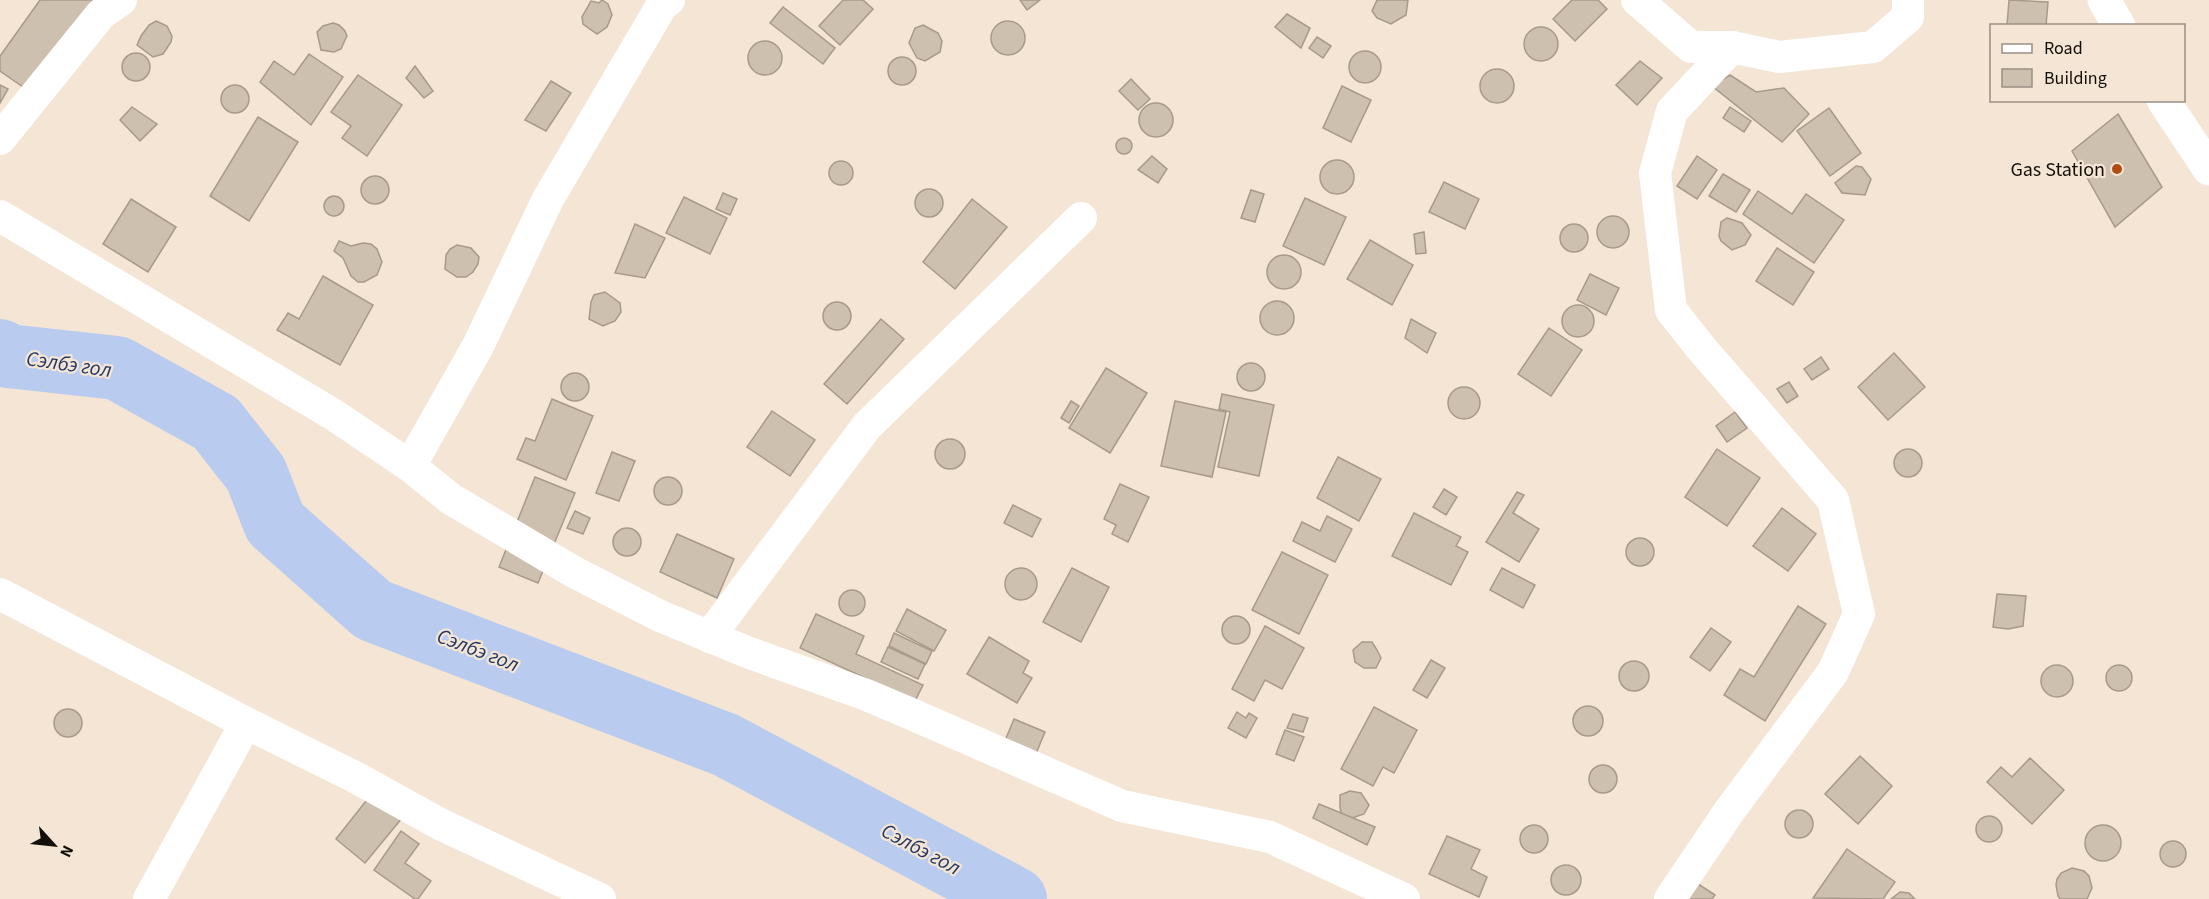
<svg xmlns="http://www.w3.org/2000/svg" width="2209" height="899" font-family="'Source Sans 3',sans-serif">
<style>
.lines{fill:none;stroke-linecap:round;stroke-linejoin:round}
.river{stroke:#b9ccef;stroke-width:64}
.building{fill:#cec0af;stroke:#a89a8a;stroke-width:1.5}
.minor{stroke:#fff;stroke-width:32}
.secondary{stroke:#fff;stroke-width:33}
.poi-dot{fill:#af4c11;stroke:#f4e5d4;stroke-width:2}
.labels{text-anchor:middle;stroke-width:4.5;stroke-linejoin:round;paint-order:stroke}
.poi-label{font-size:20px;fill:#120e08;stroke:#f4e5d4;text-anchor:end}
.water-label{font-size:21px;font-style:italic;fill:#233865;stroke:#f4e5d4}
</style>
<rect width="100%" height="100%" fill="#f4e5d4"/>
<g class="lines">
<!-- river -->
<path class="river" d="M0,351L8,356L117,368L216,423L256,474L275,523L373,610L726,745L1015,899"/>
</g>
<!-- building -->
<g class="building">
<path d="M40,0H93L29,91L0,71V56Z"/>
<path d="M602,0L608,4L612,15L607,27L597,34L583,24L582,17L591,1L599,3Z"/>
<path d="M843,0H863L873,9L840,45L819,26Z"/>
<path d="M1020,0H1040L1027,10Z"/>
<path d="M1377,0H1408L1406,15L1391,24L1377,18L1372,11Z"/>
<path d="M1572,0H1598L1607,9L1575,41L1553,19Z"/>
<path d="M2009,0L2048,2L2046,26H2007Z"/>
<path d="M783,7L835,48L823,64L770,23Z"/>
<path d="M1287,14L1310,28L1301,48L1275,27Z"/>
<path d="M156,21L167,26L172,36L171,42L163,54L153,57L137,45L141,36L149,25Z"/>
<circle cx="1008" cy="38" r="17"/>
<path d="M333,23L339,25L345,31L347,36L345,40L341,49L334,52L321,50L317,32L323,26Z"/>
<path d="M923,25L938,33L942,41L940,52L925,61L917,58L909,43L915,28Z"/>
<circle cx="1541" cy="44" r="17"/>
<path d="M1317,37L1331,46L1323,58L1309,48Z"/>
<circle cx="765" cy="58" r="17"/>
<circle cx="1365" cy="67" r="16"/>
<circle cx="136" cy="67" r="14"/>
<path d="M309,54L343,77L311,125L260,82L274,61L294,75Z"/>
<circle cx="902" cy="71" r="14"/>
<path d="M1640,61L1662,78L1637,105L1616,85Z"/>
<path d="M415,66L433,91L424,98L406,78Z"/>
<circle cx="1497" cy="86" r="17"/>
<path d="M358,75L402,105L367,156L342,138L351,126L331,112Z"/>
<path d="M1730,75L1756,92L1784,88L1809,114L1782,142L1712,86Z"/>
<path d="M1131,79L1150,99L1138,110L1119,91Z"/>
<path d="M551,81L571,93L546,131L525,120Z"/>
<path d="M0,85L8,89L0,103Z"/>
<circle cx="235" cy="99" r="14"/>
<path d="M1342,86L1371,100L1351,142L1323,128Z"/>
<circle cx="1156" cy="120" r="17"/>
<path d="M132,107L157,124L140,141L120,120Z"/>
<path d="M1730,107L1751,121L1744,132L1723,118Z"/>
<path d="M1829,108L1861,153L1830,176L1797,131Z"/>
<path d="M2118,114L2162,187L2115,227L2072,151Z"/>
<path d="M258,117L298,142L249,221L210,196Z"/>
<circle cx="1124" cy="146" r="8"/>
<path d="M1152,156L1167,169L1158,183L1138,170Z"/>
<path d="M1697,156L1717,170L1697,199L1677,186Z"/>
<circle cx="1337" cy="177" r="17"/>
<circle cx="841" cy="173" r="12"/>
<path d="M1856,166L1862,167L1871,179L1865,195L1842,193L1835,183Z"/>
<path d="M1723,174L1750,190L1736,212L1709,196Z"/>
<circle cx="375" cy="190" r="14"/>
<path d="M1444,182L1479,199L1465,229L1429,212Z"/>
<circle cx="929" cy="203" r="14"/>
<path d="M1251,190L1264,194L1255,222L1241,218Z"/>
<path d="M1758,191L1792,214L1806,194L1844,220L1814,263L1743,214Z"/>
<path d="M723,193L737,199L730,215L716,209Z"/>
<circle cx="334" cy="206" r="10"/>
<path d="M684,197L727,218L710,254L666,233Z"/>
<path d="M1305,198L1346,217L1324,265L1283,246Z"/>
<path d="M131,199L176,227L148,272L103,244Z"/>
<path d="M972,199L1007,227L955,289L923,262Z"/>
<circle cx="1613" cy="232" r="16"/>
<path d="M1727,218L1742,223L1751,235L1745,245L1732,250L1721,241L1719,236L1721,222Z"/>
<path d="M635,224L665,238L645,278L615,273Z"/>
<circle cx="1574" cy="238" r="14"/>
<path d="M1424,232L1426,253L1416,254L1414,234Z"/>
<path d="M1370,240L1413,265L1392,305L1347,279Z"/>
<path d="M339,241L351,246L363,243L371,244L377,249L382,262L377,275L364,282H358L351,276L343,258L334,251Z"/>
<path d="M457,245L471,248L479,257L478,264L473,272L466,277H457L445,269L446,255L450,249Z"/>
<path d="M1777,248L1814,272L1793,305L1756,281Z"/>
<circle cx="1284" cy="272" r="17"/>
<path d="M1590,274L1619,288L1606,315L1577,300Z"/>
<path d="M323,276L373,305L340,365L277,330L288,313L299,319Z"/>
<path d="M605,292L620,303L621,312L615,321L603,326L589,319L591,302L594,295Z"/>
<circle cx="1277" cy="318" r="17"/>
<circle cx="837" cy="316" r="14"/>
<circle cx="1578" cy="321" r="16"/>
<path d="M881,319L904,339L847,404L824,384Z"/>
<path d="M1411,319L1436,333L1427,353L1405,338Z"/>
<path d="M1549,328L1582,350L1551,396L1518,374Z"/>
<path d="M1894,353L1925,387L1888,420L1858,387Z"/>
<path d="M1821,357L1829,369L1812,380L1804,369Z"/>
<circle cx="1251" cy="377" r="14"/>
<path d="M1106,368L1147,393L1110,453L1069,428Z"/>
<circle cx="575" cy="387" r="14"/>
<path d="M1789,382L1798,396L1787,403L1777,389Z"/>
<circle cx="1464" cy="403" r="16"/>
<path d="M1222,394L1274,405L1259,476L1218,467L1230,412L1219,409Z"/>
<path d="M552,399L593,416L566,480L517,459L526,438L535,441Z"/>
<path d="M1071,401L1079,406L1069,423L1061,418Z"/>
<path d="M1175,401L1226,412L1212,477L1161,466Z"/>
<path d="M772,411L815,440L790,476L747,447Z"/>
<path d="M1735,412L1747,428L1727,442L1716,426Z"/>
<circle cx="950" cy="454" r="15"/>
<circle cx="1908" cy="463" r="14"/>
<path d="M1717,449L1760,478L1727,526L1685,497Z"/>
<path d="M612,452L635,461L619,501L596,493Z"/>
<path d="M1338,457L1381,479L1359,521L1317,498Z"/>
<path d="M535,477L575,493L538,583L499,567Z"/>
<circle cx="668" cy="491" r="14"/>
<path d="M1120,484L1149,497L1128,542L1112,534L1116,525L1104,519Z"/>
<path d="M1444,489L1457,497L1446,515L1433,507Z"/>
<path d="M1517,492L1524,495L1513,513L1539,529L1519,562L1486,542Z"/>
<path d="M1013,505L1041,519L1032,537L1004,523Z"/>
<path d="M1782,508L1816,534L1788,571L1753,546Z"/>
<path d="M575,511L590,518L583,534L567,528Z"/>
<path d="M1414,513L1461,537L1456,546L1468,552L1451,585L1392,556Z"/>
<path d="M1327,516L1352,529L1335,562L1293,541L1302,522L1320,531Z"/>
<circle cx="627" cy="542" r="14"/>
<path d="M677,534L734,559L717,598L660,572Z"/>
<circle cx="1640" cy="552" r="14"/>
<path d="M1282,552L1328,575L1299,634L1252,610Z"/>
<path d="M1072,568L1109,587L1081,642L1043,622Z"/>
<path d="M1502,568L1535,585L1523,608L1490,590Z"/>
<circle cx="1021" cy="584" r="16"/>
<circle cx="852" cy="603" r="13"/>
<path d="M1997,594L2026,596L2023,626L2008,629L1993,627Z"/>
<path d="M1798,606L1826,624L1765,721L1724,695L1740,669L1754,677Z"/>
<path d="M907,609L946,630L934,651L896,631Z"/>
<path d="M816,614L864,636L856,654L923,685L915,701L800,648Z"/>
<circle cx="1236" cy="630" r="14"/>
<path d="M1265,626L1304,648L1282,689L1265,680L1254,701L1232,689Z"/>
<path d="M1711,628L1731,642L1710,671L1690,657Z"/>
<path d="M894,633L932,651L926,664L889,646Z"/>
<path d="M989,637L1029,661L1023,673L1032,678L1017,703L967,674Z"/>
<path d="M1362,642H1372L1377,650L1381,658L1376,668H1364L1355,662L1353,650Z"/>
<path d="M888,647L925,664L918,679L881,662Z"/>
<path d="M1431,660L1445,668L1427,698L1413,690Z"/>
<circle cx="1634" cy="676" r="15"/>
<circle cx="2057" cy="681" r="16"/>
<circle cx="2119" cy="678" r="13"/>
<circle cx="1588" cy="721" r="15"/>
<path d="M1374,707L1417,730L1394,773L1383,767L1373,786L1341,769Z"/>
<circle cx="68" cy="723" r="14"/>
<path d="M1237,712L1246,718L1249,713L1257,718L1246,738L1228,728Z"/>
<path d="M1293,714L1308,718L1303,732L1287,728Z"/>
<path d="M1014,719L1045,732L1035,756L1004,743Z"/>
<path d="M1285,730L1304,737L1294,761L1276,754Z"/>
<path d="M1860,756L1892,786L1858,824L1825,794Z"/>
<path d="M2030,758L2064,790L2032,824L1987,782L2001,767L2012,777Z"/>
<circle cx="1603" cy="779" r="14"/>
<path d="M377,787L407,812L365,863L336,839Z"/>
<path d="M1350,791L1361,793L1369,805L1364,814L1352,818L1342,816L1340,808V795Z"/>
<path d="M1319,804L1375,827L1367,845L1313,818Z"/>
<circle cx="1799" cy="824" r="14"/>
<circle cx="1989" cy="829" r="13"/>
<circle cx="2103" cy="843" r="18"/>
<circle cx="1534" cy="839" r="14"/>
<path d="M401,831L419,844L405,863L431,881L418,899H415L374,870Z"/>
<path d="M1447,836L1480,850L1471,869L1487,877L1479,897L1429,874Z"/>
<circle cx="2173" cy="854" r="13"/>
<path d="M1847,849L1895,882L1883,899L1813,898Z"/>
<circle cx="1566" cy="880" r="15"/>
<path d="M2072,868L2084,871L2089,876L2092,888L2087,899H2060L2058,896L2056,885L2057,879L2061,873Z"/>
<path d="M1695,882L1715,895L1712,899H1684Z"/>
<path d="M1900,892L1909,893L1915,899H1891Z"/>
</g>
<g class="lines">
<!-- minor -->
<g class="minor">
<path d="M1637,0L1691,47H1732L1779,57L1873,47L1908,17V0"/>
<path d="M0,139L101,14L121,0"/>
<path d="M0,216L334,415L410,466L451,499L574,572L660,616L747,652L864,694L909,713L1122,806L1270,837L1404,899"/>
<path d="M410,466L478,346L548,199L662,5L669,0"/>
<path d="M0,594L246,723L149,899"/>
<path d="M709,637L867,426L1081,218"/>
<path d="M246,723L355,777L440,824L600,899"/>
<path d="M1670,899L1730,810L1833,672L1859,614L1833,500L1701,348L1671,310L1655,173L1672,111L1732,47"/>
</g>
<!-- secondary -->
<g class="secondary">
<path d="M2104,0L2119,26"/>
<path d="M2163,100L2209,169"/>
</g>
</g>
<!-- markers -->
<circle class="poi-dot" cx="2117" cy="169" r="6"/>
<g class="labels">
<!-- poi labels -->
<g class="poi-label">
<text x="2105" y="176">Gas Station</text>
</g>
<!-- water labels -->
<g class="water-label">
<text transform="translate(69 364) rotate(8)" y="7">Сэлбэ гол</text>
<text transform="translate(478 650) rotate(21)" y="7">Сэлбэ гол</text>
<text transform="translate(921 849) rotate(28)" y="7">Сэлбэ гол</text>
</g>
</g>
<!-- legend -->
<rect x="1990" y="24" width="195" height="78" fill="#f4e5d4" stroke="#9a8f82" stroke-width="1.5"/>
<rect x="2002" y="44" width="30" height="9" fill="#ffffff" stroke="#9a8f82" stroke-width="1.5"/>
<text x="2044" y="54" font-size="18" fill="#120e08">Road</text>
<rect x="2002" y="69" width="30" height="18" fill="#cec0af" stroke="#9a8f82" stroke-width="1.5"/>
<text x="2044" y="84" font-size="18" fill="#120e08">Building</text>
<!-- north arrow -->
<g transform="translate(54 845) rotate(117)" stroke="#f4e5d4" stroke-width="4.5" paint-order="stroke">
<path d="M0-4.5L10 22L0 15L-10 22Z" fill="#120e08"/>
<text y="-9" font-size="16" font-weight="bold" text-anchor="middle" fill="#120e08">N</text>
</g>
</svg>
